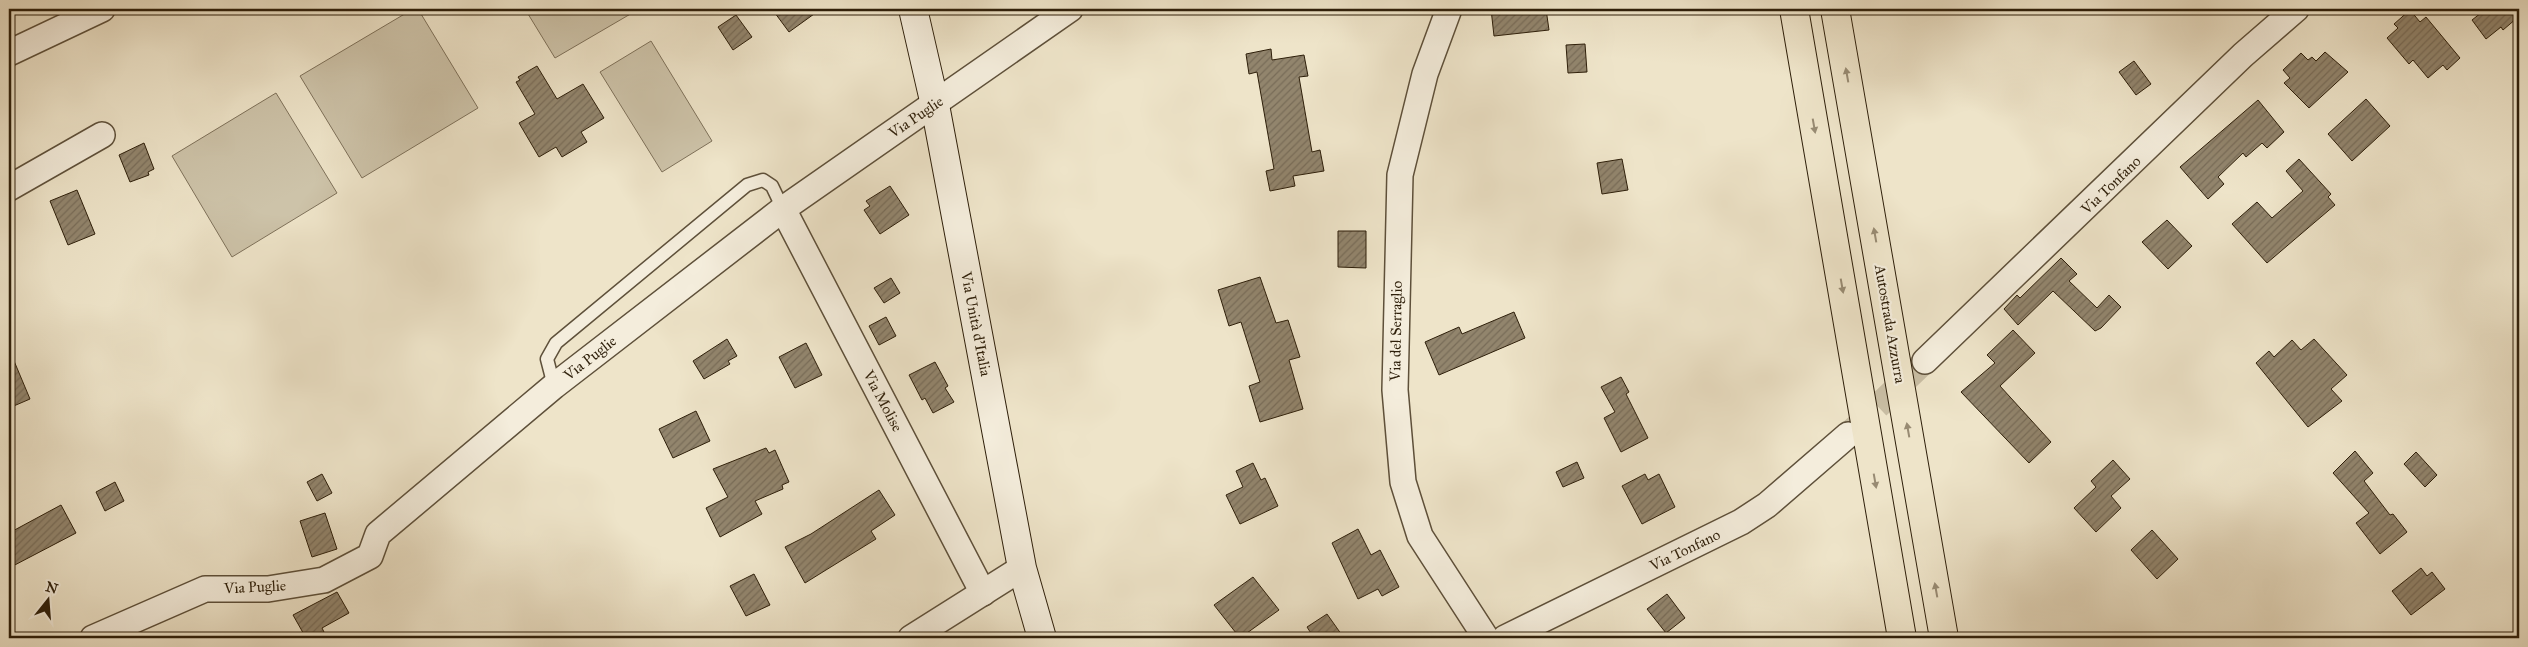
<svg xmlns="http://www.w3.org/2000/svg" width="2528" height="647" font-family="'IM FELL Great Primer',serif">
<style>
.green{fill:#cdc3a9;stroke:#7e715a}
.building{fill:url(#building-hatch);stroke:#2e1f0a}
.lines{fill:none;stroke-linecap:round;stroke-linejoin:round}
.minor-tunnel{stroke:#c8bda3;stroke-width:25;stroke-dasharray:25 12;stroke-linecap:butt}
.service-casing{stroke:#5e503a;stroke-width:15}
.minor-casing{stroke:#5e503a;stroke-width:28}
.secondary-casing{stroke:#2e1f0a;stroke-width:30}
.motorway-casing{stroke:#2e1f0a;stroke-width:30}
.service{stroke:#f4eddc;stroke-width:12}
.minor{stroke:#f4eddc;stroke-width:25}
.secondary{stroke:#f4eddc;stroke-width:28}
.motorway{stroke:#eee4c9;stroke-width:28}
.oneway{fill:#988b73}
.labels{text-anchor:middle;stroke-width:4.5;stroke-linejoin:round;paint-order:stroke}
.street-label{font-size:15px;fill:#2e1f0a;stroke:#f4eddc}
</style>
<defs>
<pattern id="building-hatch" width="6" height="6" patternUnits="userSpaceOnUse" patternTransform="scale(1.25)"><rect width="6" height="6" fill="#92856d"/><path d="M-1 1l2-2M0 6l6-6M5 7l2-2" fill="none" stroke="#786c58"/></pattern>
</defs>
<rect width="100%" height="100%" fill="#eee4c9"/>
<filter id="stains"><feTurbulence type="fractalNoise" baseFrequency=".004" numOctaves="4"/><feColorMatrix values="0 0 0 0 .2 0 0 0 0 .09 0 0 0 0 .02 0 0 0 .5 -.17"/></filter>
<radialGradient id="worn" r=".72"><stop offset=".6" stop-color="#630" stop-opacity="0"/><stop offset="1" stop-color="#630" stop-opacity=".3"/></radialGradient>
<!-- green -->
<g class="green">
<path d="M413,9H418L478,108L362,178L300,76Z"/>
<path d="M525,9H639L555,58Z"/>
<path d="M651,41L712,141L662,172L600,72Z"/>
<path d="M276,93L337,193L232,257L172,156Z"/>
</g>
<!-- building -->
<g class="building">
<path d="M772,9H821L789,32Z"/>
<path d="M1491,9H1546L1549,30L1494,36Z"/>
<path d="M2486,9H2519V13L2515,16L2517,18L2503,30L2501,27L2486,39L2472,20Z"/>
<path d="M2410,10L2420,22L2426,17L2460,58L2447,70L2443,65L2428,78L2413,60L2409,64L2387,38L2398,28L2394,24Z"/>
<path d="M736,15L752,37L733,50L718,27Z"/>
<path d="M1585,44L1587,72L1568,73L1566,45Z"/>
<path d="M1271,49L1272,60L1304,55L1308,76L1299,77L1312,152L1320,150L1324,171L1293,176L1295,186L1270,191L1266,171L1274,169L1257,72L1249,74L1246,54Z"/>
<path d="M2325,52L2348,72L2309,108L2284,83L2290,78L2283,70L2301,53L2308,60L2312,57L2316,61Z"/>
<path d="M2134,61L2151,84L2136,95L2119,72Z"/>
<path d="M537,66L557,99L583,84L604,118L581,132L587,142L562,157L556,147L539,157L519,123L535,114L516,82L520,80L518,77Z"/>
<path d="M2366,99L2390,126L2352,161L2328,134Z"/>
<path d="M2258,100L2284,132L2267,148L2262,143L2246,157L2243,153L2218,177L2224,184L2208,199L2180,167Z"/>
<path d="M144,143L154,169L148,172L149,175L130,182L119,155Z"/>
<path d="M1622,159L1628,190L1602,194L1597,163Z"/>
<path d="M2299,159L2331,194L2328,197L2335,205L2267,263L2232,224L2257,202L2272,218L2303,191L2286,171Z"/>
<path d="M890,186L909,215L880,234L864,210L870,206L866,201Z"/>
<path d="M77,190L95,234L68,245L50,201Z"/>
<path d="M2167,220L2192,246L2168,269L2142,242Z"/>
<path d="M1338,231H1366V268L1338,267Z"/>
<path d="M2061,258L2077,274L2069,281L2097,308L2109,295L2121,307L2101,328L2095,331L2053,291L2018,325L2004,309L2017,295L2020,298Z"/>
<path d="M1260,277L1276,323L1288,320L1300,357L1289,360L1303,409L1260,422L1249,386L1260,382L1241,322L1229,326L1218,290Z"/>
<path d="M891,278L900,293L884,303L874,288Z"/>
<path d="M1514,312L1525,338L1439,375L1425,342L1459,327L1462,334Z"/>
<path d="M886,317L896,336L879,345L869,326Z"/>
<path d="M2013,330L2035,353L2000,386L2051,442L2029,463L1961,392L1995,363L1987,355Z"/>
<path d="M727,339L737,356L728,361L730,364L704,379L693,361Z"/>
<path d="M2314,339L2347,375L2331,389L2342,401L2308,427L2256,363L2269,351L2274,357L2292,340L2301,350Z"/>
<path d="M806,343L822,375L795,388L779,357Z"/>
<path d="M9,349L30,399L9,408Z"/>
<path d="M935,362L948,386L945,388L954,402L933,413L925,398L922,400L909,375Z"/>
<path d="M1621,377L1629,392L1626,394L1648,438L1621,452L1604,418L1615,412L1601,387Z"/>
<path d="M696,411L710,441L673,458L659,429Z"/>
<path d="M766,448L769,453L775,450L789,482L782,485L783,489L755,501L762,514L720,537L706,508L728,497L713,469Z"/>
<path d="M2355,451L2373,473L2364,481L2390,515L2393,514L2407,532L2380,554L2356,523L2369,513L2333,473Z"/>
<path d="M2416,452L2437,475L2425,487L2404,464Z"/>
<path d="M2113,460L2130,479L2111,496L2121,508L2096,532L2074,508L2096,487L2091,481Z"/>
<path d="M1577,462L1584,478L1563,487L1556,472Z"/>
<path d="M1253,463L1261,480L1265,478L1278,506L1240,524L1226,495L1243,487L1236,471Z"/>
<path d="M322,474L332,493L317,501L307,482Z"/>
<path d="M1645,474L1648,480L1659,474L1675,507L1642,524L1622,486Z"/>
<path d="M115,482L124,501L105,511L96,492Z"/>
<path d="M879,490L895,515L871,531L876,539L805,583L785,547L811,534Z"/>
<path d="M61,505L76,533L9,568V533Z"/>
<path d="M325,513L337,549L312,557L300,521Z"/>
<path d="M1358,529L1371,555L1380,550L1399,587L1382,596L1378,589L1358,599L1332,543Z"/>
<path d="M2152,530L2178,559L2157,579L2131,550Z"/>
<path d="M2421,568L2427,576L2432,572L2445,589L2411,615L2392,591Z"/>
<path d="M754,574L770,605L746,616L730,586Z"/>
<path d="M1253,577L1279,610L1240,638L1214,605Z"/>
<path d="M337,592L349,613L322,628L324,632L311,638H306L293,615Z"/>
<path d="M1667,594L1685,618L1666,633L1647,609Z"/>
<path d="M1327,614L1344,638H1314L1307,627Z"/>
</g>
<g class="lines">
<!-- minor-tunnel -->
<path class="minor-tunnel" d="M1851,432L1925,361"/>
<defs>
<path id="service" d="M554,386L547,359L556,343L747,185L763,180L772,186L783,209"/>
<g id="minor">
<path d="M1449,9L1425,74L1400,175L1395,390L1403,482L1420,536L1486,638"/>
<path d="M9,53L102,9"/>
<path d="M9,188L102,135"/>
<path d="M783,209L983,593"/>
<path d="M1925,361L2243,55L2296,9"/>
<path d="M93,638L205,589H268L324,580L370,556L378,534L554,386L783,209L1070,9"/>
<path d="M911,638L1022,568"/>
<path d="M1505,638L1741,522L1767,505L1848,435"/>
</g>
<path id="secondary" d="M913,9L935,105L1022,568L1042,638"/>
<g id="motorway">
<path d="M1794,9L1902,638"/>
<path d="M1835,9L1944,638"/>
</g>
</defs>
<!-- service casing -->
<use href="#service" class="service-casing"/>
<!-- minor casing -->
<use href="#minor" class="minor-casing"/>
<!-- secondary casing -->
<use href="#secondary" class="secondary-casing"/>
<!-- motorway casing -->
<use href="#motorway" class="motorway-casing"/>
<!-- service -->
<use href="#service" class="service"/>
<!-- minor -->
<use href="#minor" class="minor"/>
<!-- secondary -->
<use href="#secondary" class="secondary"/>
<!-- motorway -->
<use href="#motorway" class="motorway"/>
</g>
<!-- one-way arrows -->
<defs><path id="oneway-solid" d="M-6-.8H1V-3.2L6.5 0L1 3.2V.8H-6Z" transform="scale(1.25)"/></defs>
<g class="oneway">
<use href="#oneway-solid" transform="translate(1847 75) rotate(-100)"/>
<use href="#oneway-solid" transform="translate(1814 126) rotate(80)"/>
<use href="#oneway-solid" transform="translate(1875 235) rotate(-100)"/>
<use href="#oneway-solid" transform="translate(1842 286) rotate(80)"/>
<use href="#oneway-solid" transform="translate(1908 430) rotate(-100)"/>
<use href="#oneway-solid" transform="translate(1875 481) rotate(80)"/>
<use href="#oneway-solid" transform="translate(1936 590) rotate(-100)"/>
</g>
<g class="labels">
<!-- street labels -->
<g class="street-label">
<text transform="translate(916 117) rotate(-34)" y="5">Via Puglie</text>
<text transform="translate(2111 185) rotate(-44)" y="5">Via Tonfano</text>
<text transform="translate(976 324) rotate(79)" y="5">Via Unità d'Italia</text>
<text transform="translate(1890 324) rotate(80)" y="5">Autostrada Azzurra</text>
<text transform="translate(1396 331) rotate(-89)" y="5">Via del Serraglio</text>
<text transform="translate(590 358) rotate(-38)" y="5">Via Puglie</text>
<text transform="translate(883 401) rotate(62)" y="5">Via Molise</text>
<text transform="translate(1685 550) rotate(-26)" y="5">Via Tonfano</text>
<text transform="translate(255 587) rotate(-3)" y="5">Via Puglie</text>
</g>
</g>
<!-- margin -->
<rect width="2528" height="647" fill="none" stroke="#eee4c9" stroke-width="30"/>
<rect x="10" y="10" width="2508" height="627" fill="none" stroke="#2e1f0a" stroke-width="2.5"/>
<rect x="15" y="15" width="2498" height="617" fill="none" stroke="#2e1f0a"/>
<!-- north arrow -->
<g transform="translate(48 600) rotate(17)" stroke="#f4eddc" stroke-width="4" paint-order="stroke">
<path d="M0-4L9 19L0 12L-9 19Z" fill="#2e1f0a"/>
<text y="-8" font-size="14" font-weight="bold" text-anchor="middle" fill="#2e1f0a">N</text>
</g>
<rect width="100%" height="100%" filter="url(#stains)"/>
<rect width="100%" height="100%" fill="url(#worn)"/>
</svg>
